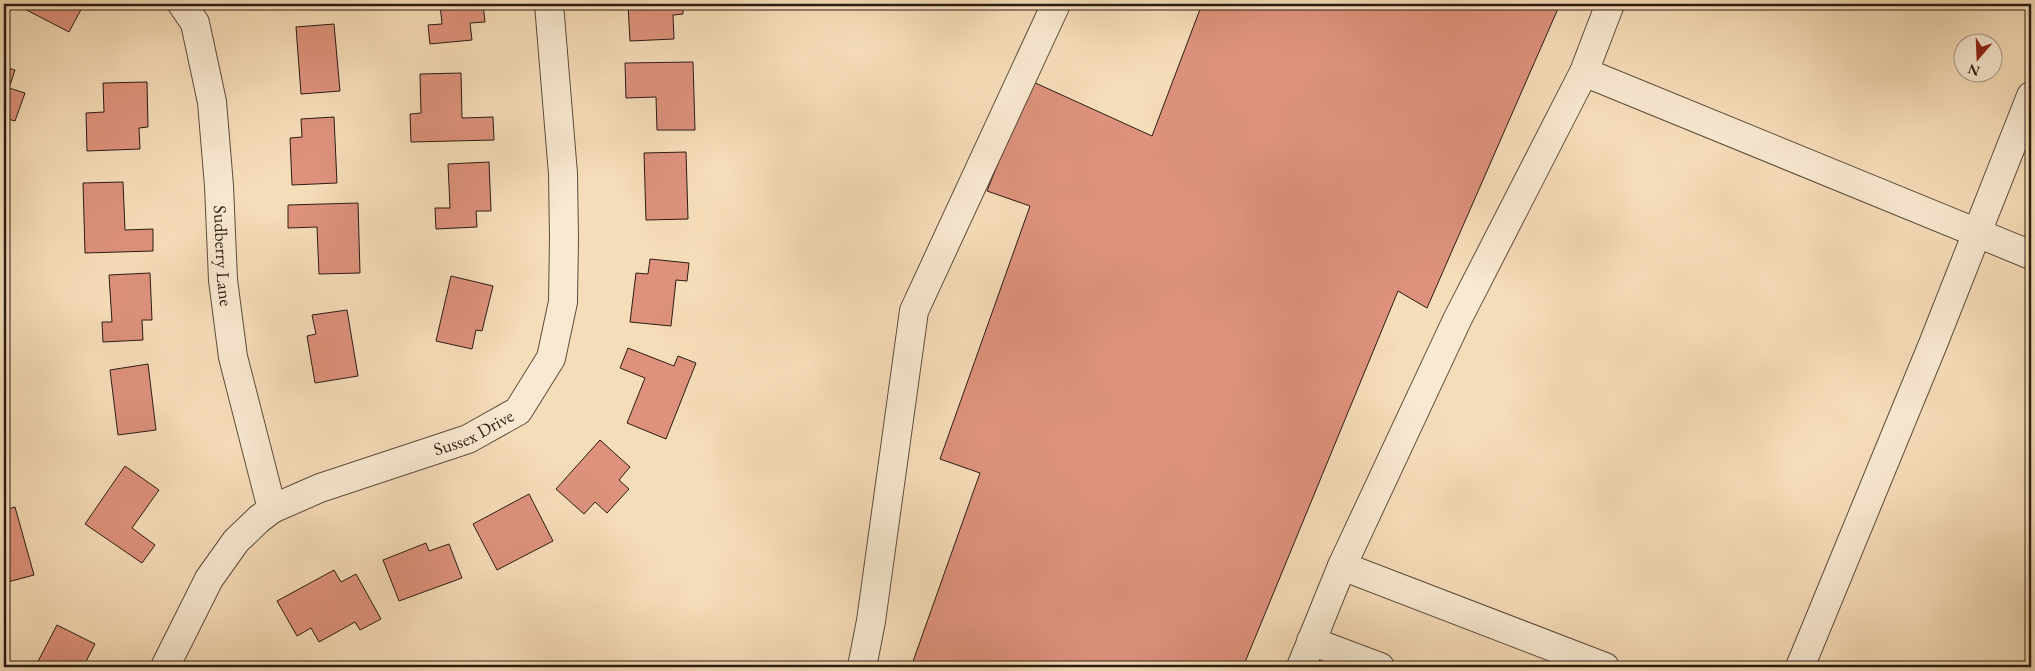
<svg xmlns="http://www.w3.org/2000/svg" width="2035" height="671" font-family="'EB Garamond',serif">
<style>
.building{fill:#de927d;stroke:#2a1c11}
.lines{fill:none;stroke-linecap:round;stroke-linejoin:round}
.minor-casing{stroke:#5d4c3b;stroke-width:30}
.minor{stroke:#f9e9d2;stroke-width:28}
.labels{text-anchor:middle;stroke-width:5;stroke-linejoin:round;paint-order:stroke}
.street-label{font-size:18px;fill:#2a1c11;stroke:#f9e9d2}
</style>
<rect width="100%" height="100%" fill="#f6ddb9"/>
<filter id="stains"><feTurbulence type="fractalNoise" baseFrequency=".004" numOctaves="4"/><feColorMatrix values="0 0 0 0 .2 0 0 0 0 .09 0 0 0 0 .02 0 0 0 .5 -.17"/></filter>
<radialGradient id="worn" r=".72"><stop offset=".6" stop-color="#630" stop-opacity="0"/><stop offset="1" stop-color="#630" stop-opacity=".3"/></radialGradient>
<!-- building -->
<g class="building">
<path d="M15,4H84L69,32Z"/>
<path d="M440,4H483L485,22L470,23L472,40L430,44L428,25L442,24Z"/>
<path d="M628,4H683V14L673,15L674,39L630,41Z"/>
<path d="M1202,4H1560L1427,308L1398,291L1243,667H911L980,473L940,459L1030,206L987,191L1031,81L1152,136Z"/>
<path d="M334,24L340,91L301,94L296,27Z"/>
<path d="M693,62L695,130H657L656,97L626,98L625,63Z"/>
<path d="M4,67L15,70L9,88L25,93L15,121L4,118Z"/>
<path d="M461,73L462,118L493,117L494,140L411,142L410,114L421,113L420,74Z"/>
<path d="M147,82L148,127L139,128L140,149L87,151L86,113L104,112L103,83Z"/>
<path d="M334,117L337,183L292,185L290,138L302,137L301,119Z"/>
<path d="M686,152L688,219L646,220L644,153Z"/>
<path d="M489,162L491,211H476L477,227L436,229L435,208H450L448,164Z"/>
<path d="M123,182L125,230L153,229V251L85,253L83,183Z"/>
<path d="M358,203L360,273L319,274L317,227L288,228V205Z"/>
<path d="M650,259L689,263L687,281L676,280L671,326L630,322L636,273L648,274Z"/>
<path d="M150,273L152,320H142L143,340L103,342L102,322H112L109,275Z"/>
<path d="M451,276L493,286L482,331L476,330L472,349L436,341Z"/>
<path d="M347,310L358,376L315,383L307,336L316,334L312,315Z"/>
<path d="M628,348L674,366L678,356L696,363L666,439L627,423L645,378L620,368Z"/>
<path d="M148,364L156,430L118,435L110,370Z"/>
<path d="M600,440L630,467L619,480L629,489L607,513L595,502L584,514L556,489Z"/>
<path d="M125,466L159,490L132,528L155,545L142,563L85,524Z"/>
<path d="M529,494L553,541L497,570L473,524Z"/>
<path d="M15,507L34,575L4,583V510Z"/>
<path d="M426,543L429,551L449,544L462,578L399,601L383,560Z"/>
<path d="M334,570L341,582L356,574L381,619L360,630L355,622L319,642L311,628L297,636L277,601Z"/>
<path d="M57,625L95,644L83,667H35Z"/>
</g>
<g class="lines">
<defs>
<g id="minor">
<path id="s1" d="M182,4L195,23L212,102L219,186L223,280L233,357L272,509"/>
<path d="M1584,72L2031,255"/>
<path d="M1342,566L1605,667"/>
<path d="M1311,641L1380,667"/>
<path id="s2" d="M165,667L209,579L236,541L259,519L272,509L320,488L468,439L518,411L551,358L563,302L564,238L563,174L549,4"/>
<path d="M862,667L871,621L914,311L1056,4"/>
<path d="M1301,667L1342,566L1457,320L1584,72L1610,4"/>
<path d="M1800,667L1933,344L2031,96"/>
</g>
</defs>
<!-- minor casing -->
<use href="#minor" class="minor-casing"/>
<!-- minor -->
<use href="#minor" class="minor"/>
</g>
<g class="labels">
<!-- street labels -->
<g class="street-label">
<text dy="6" stroke="none"><textPath href="#s1" startOffset="258">Sudberry Lane</textPath></text>
<text dy="6" stroke="none"><textPath href="#s2" startOffset="409">Sussex Drive</textPath></text>
</g>
</g>
<!-- margin -->
<rect width="2035" height="671" fill="none" stroke="#f6ddb9" stroke-width="20"/>
<rect x="5" y="5" width="2025" height="661" fill="none" stroke="#2a1c11" stroke-width="2.5"/>
<rect x="10" y="10" width="2015" height="651" fill="none" stroke="#2a1c11"/>
<!-- north arrow -->
<g transform="translate(1978 58) rotate(199)"><circle r="24" fill="#f9e9d2" stroke="#a69785"/>
<path d="M0-4L9 19L0 12L-9 19Z" fill="#8f2418"/>
<text y="-8" font-size="14" font-weight="bold" text-anchor="middle" fill="#2a1c11">N</text>
</g>
<rect width="100%" height="100%" filter="url(#stains)"/>
<rect width="100%" height="100%" fill="url(#worn)"/>
</svg>
